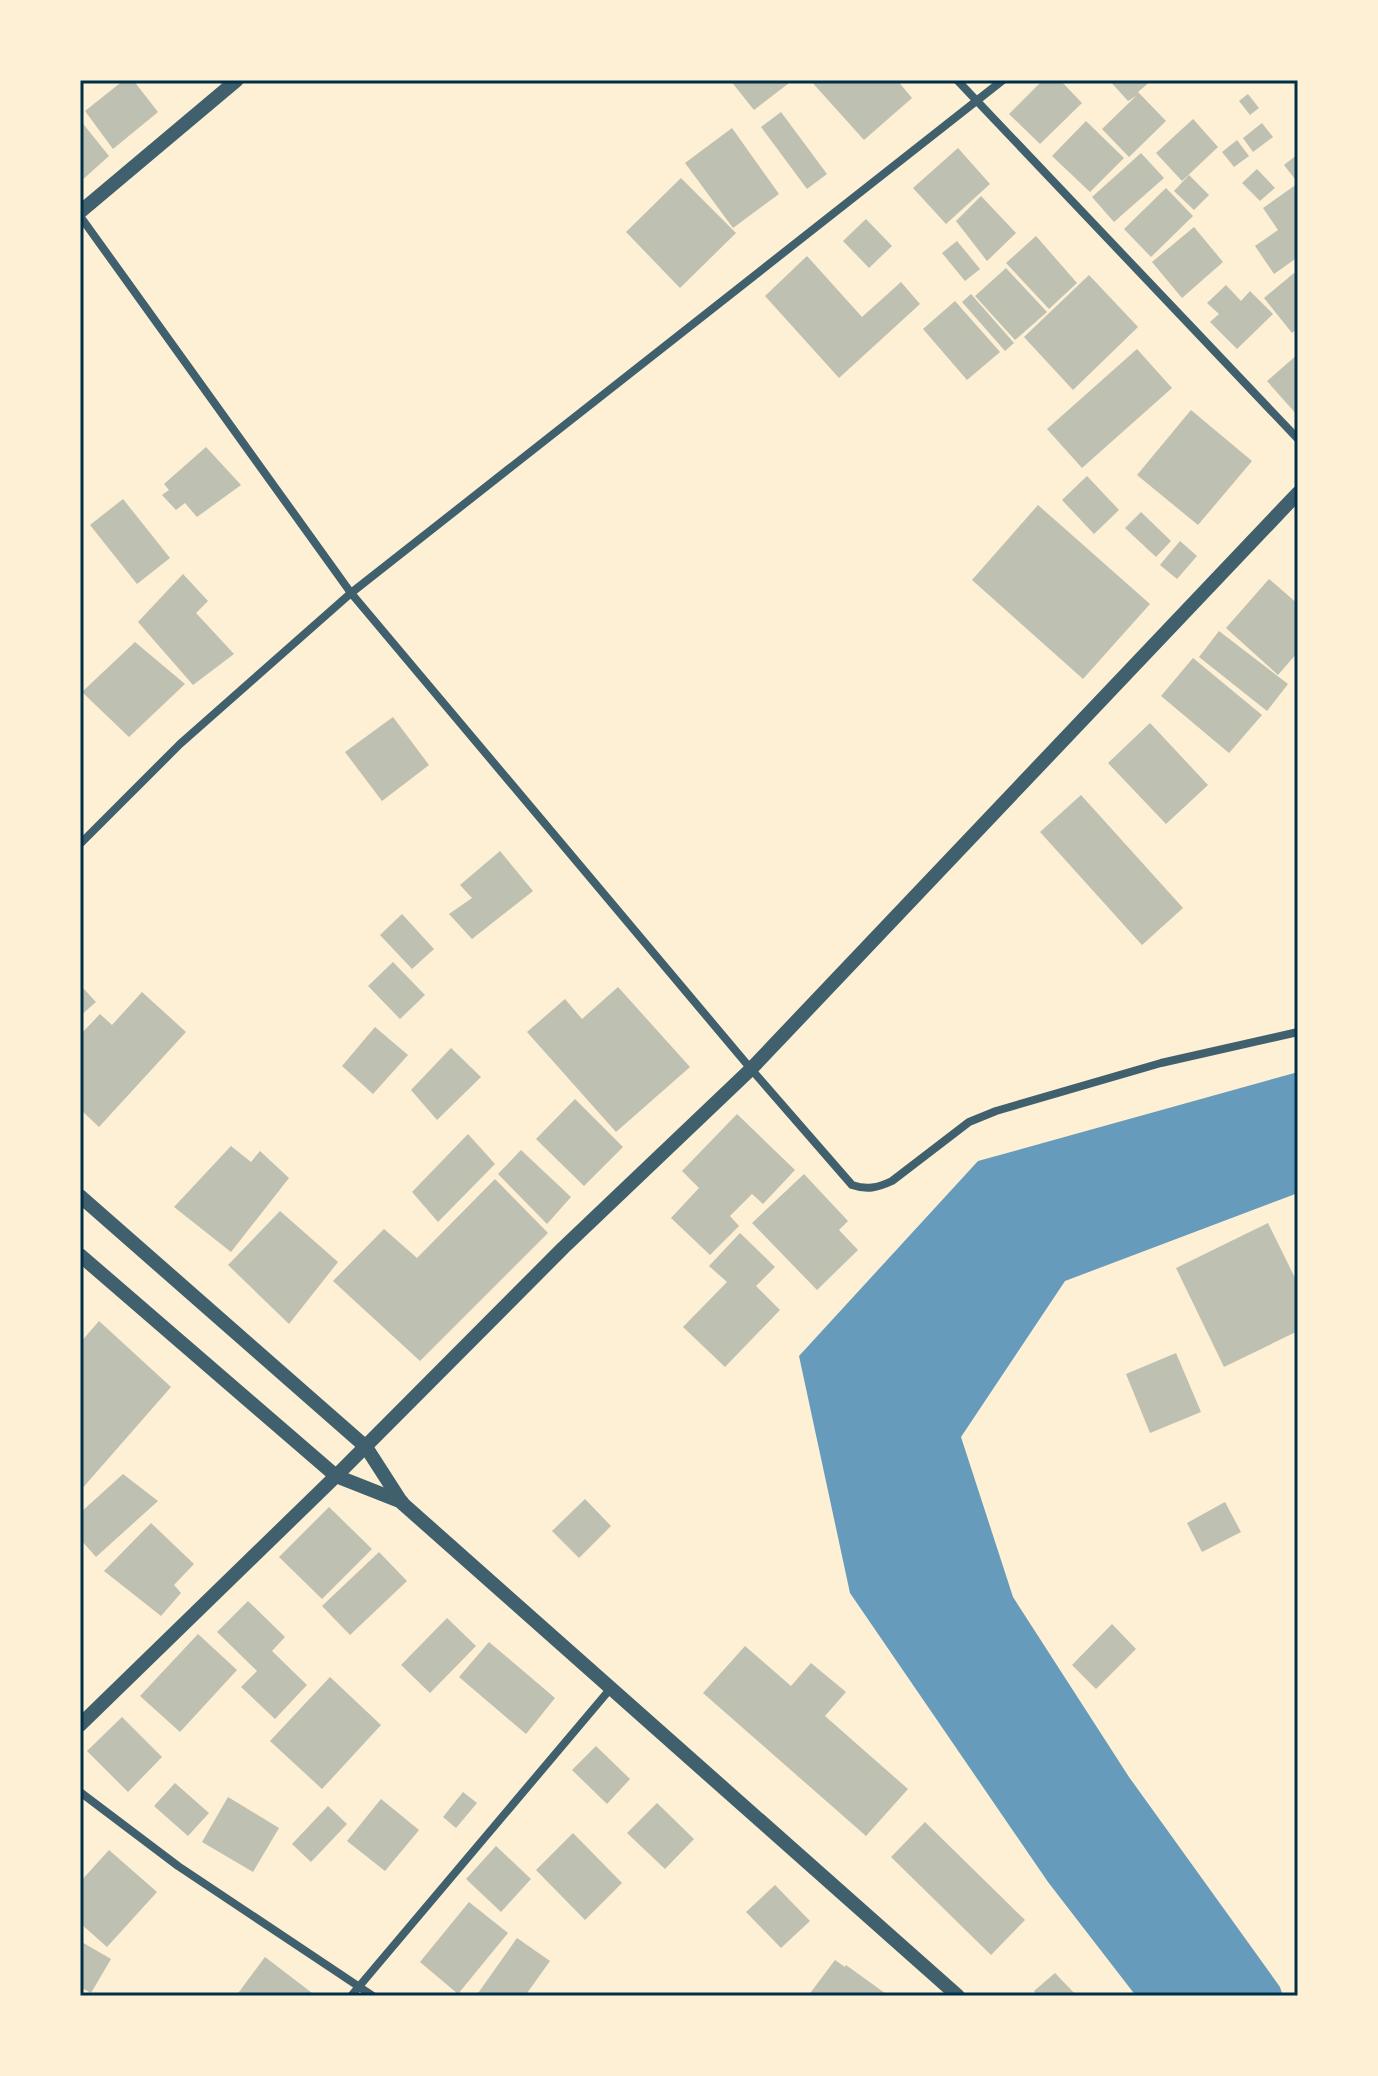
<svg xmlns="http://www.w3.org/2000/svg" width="1378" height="2076" font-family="Rubik,sans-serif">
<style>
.water{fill:#669bbc}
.building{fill:#bec0b2}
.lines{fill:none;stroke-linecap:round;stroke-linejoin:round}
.minor{stroke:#3f606c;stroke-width:8}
.tertiary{stroke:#3f606c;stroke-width:14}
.neatline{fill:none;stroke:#003049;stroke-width:3}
</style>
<rect width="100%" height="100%" fill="#fdf0d5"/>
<!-- water -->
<path class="water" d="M1298,1072V1193L1065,1281L961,1437L1013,1597L1129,1777L1280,1987L1283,1996H1136L1048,1882L850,1593L799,1356L978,1161Z"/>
<!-- building -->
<g class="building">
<path d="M124,80H133L158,112L113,149L85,111Z"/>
<path d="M730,80H793L754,110Z"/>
<path d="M810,80H897L912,98L864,140Z"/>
<path d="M1043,80H1060L1082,103L1040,144L1009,114Z"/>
<path d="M1109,80H1152L1138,92L1166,121L1129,157L1102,129L1136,96L1128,101Z"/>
<path d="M1248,94L1259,108L1250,115L1239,101Z"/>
<path d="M781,112L827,174L807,189L761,127Z"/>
<path d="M1193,119L1218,147L1182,181L1156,153Z"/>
<path d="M80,120L109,156L80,182Z"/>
<path d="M1086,121L1124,158L1090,192L1052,156Z"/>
<path d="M1262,123L1273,137L1253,152L1243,138Z"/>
<path d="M732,128L779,194L733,228L685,163Z"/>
<path d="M1237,140L1249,156L1234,167L1222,152Z"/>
<path d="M958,148L990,184L946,224L913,188Z"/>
<path d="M1141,153L1164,178L1114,222L1092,197Z"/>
<path d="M1298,154V183L1284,165Z"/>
<path d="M1257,169L1275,188L1260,201L1242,183Z"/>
<path d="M1189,175L1209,195L1194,210L1174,191Z"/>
<path d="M681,178L736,233L680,288L626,232Z"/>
<path d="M1297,184L1298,257L1274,274L1255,246L1278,230L1263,208Z"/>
<path d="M1166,188L1193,216L1151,257L1124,229Z"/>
<path d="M981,196L1016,233L987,261L956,221Z"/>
<path d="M866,219L892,246L869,268L843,241Z"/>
<path d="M1194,227L1223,262L1182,298L1152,262Z"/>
<path d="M1036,236L1077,283L1049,309L1006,263Z"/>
<path d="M957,241L980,269L965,281L942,253Z"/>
<path d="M807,256L862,317L901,282L920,304L839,378L765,296Z"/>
<path d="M1006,268L1047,312L1015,340L975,296Z"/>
<path d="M1294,273L1298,278V328L1292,333L1264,298Z"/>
<path d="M1089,275L1138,327L1073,390L1024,337Z"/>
<path d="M1226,285L1241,301L1250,291L1273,314L1237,349L1210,322L1219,314L1207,303Z"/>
<path d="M971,294L1014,343L1005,351L962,302Z"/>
<path d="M955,301L1000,352L967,380L923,329Z"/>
<path d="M1137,349L1172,388L1082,468L1047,429Z"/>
<path d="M1298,354V416L1267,381Z"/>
<path d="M1191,410L1252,461L1198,525L1137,475Z"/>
<path d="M206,447L241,485L197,517L185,503L176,510L162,495L169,490L164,484Z"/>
<path d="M1087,476L1119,510L1094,534L1062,500Z"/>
<path d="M123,499L170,558L137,584L90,525Z"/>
<path d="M1038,505L1150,604L1083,679L972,580Z"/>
<path d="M1141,512L1171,541L1156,557L1125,528Z"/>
<path d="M1180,541L1197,556L1177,579L1160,565Z"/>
<path d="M183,574L208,601L196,613L234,654L193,685L138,622Z"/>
<path d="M1269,579L1298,604V652L1278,675L1226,628Z"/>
<path d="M1219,631L1288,684L1267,711L1199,657Z"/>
<path d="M135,642L185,684L129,737L82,692Z"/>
<path d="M1193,658L1262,715L1229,753L1161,696Z"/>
<path d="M393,717L429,765L382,801L345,752Z"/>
<path d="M1150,723L1208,785L1166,824L1108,763Z"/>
<path d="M1081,795L1183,908L1142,945L1040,832Z"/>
<path d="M500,851L533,891L472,939L449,914L472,898L460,885Z"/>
<path d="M402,914L434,949L412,969L380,935Z"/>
<path d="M393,962L425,995L400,1019L368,986Z"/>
<path d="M618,987L690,1067L616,1132L527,1032L565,999L582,1019Z"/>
<path d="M84,989L96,1002L80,1016V991Z"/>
<path d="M142,992L186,1032L99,1127L80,1109V1065L82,1062L80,1060V1035L100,1014L112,1025Z"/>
<path d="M375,1027L408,1055L373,1094L342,1066Z"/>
<path d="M451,1048L481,1077L437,1120L411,1090Z"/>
<path d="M575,1099L623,1147L584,1186L536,1139Z"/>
<path d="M737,1114L795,1170L763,1204L752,1194L730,1216L739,1226L710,1255L671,1218L699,1188L682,1171Z"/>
<path d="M468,1134L495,1164L438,1222L412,1192Z"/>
<path d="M231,1146L251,1162L260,1151L289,1178L231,1252L174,1207Z"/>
<path d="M521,1150L571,1197L547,1224L498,1174Z"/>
<path d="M804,1174L848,1221L839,1230L858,1250L817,1290L752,1223Z"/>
<path d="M495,1179L548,1233L420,1361L333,1281L384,1229L417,1258Z"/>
<path d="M280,1211L338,1262L289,1324L228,1265Z"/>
<path d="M1268,1223L1298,1284V1331L1224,1367L1176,1268Z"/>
<path d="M740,1233L775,1267L756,1286L780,1310L725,1367L683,1327L727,1282L709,1266Z"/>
<path d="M99,1321L171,1387L80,1491V1343Z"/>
<path d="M1176,1353L1201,1412L1150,1433L1126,1374Z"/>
<path d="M123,1474L158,1501L96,1557L80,1539V1513Z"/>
<path d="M585,1499L611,1526L579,1558L552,1531Z"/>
<path d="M1225,1502L1241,1532L1202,1552L1187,1523Z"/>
<path d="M329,1507L372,1549L322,1599L279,1557Z"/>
<path d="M151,1523L194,1564L174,1585L181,1593L161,1616L104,1571Z"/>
<path d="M379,1552L407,1581L350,1635L322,1606Z"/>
<path d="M248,1601L285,1637L272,1651L307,1685L275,1719L241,1687L257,1671L217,1632Z"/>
<path d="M447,1618L476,1646L430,1693L401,1665Z"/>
<path d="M1112,1624L1136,1649L1096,1689L1072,1665Z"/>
<path d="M198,1634L237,1670L180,1732L140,1696Z"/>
<path d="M489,1642L555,1698L526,1734L459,1677Z"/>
<path d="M745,1646L791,1686L811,1663L846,1692L825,1716L908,1789L866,1836L703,1693Z"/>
<path d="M330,1677L381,1725L322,1789L270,1741Z"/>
<path d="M122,1717L162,1757L128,1792L87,1751Z"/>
<path d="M596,1746L630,1779L607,1804L572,1770Z"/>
<path d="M175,1783L209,1813L188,1836L154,1806Z"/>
<path d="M463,1792L477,1803L456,1828L443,1817Z"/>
<path d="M228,1797L279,1828L253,1872L202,1842Z"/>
<path d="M381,1799L419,1830L385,1871L347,1841Z"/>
<path d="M657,1803L694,1839L665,1869L627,1833Z"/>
<path d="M328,1806L347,1824L311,1862L292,1844Z"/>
<path d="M925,1822L1025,1920L991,1955L891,1857Z"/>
<path d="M573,1833L622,1883L585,1920L536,1870Z"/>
<path d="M496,1846L531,1879L501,1912L466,1879Z"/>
<path d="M109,1850L157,1892L107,1947L80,1923V1882Z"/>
<path d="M775,1885L810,1921L781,1948L746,1912Z"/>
<path d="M469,1902L508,1933L458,1994L420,1962Z"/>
<path d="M517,1938L550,1961L525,1996H476Z"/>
<path d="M80,1941L111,1959L91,1993L80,1987Z"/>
<path d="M265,1957L316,1996H236Z"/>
<path d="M835,1960L845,1967L846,1965L889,1996H808Z"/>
<path d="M1055,1973L1077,1996H1038L1034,1991Z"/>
</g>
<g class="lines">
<!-- minor -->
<g class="minor">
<path d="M957,80L1298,439"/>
<path d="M80,216L351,593L751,1069L852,1185C867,1190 877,1188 892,1181L969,1122L996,1111L1161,1063L1298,1032"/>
<path d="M80,844L180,744L351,593L1003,80"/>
<path d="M80,1792L178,1866L373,1996"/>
<path d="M351,1996L611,1688"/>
</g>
<!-- tertiary -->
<g class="tertiary">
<path d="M80,212L237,80"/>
<path d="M80,1196L366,1447L402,1503L958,1996"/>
<path d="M80,1255L336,1476L402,1502"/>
<path d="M80,1725L336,1476L563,1248L751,1069L1298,493"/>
</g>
</g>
<!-- border -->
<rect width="1378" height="2076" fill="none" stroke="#fdf0d5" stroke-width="164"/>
<rect x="82" y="82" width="1214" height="1912" class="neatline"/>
</svg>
